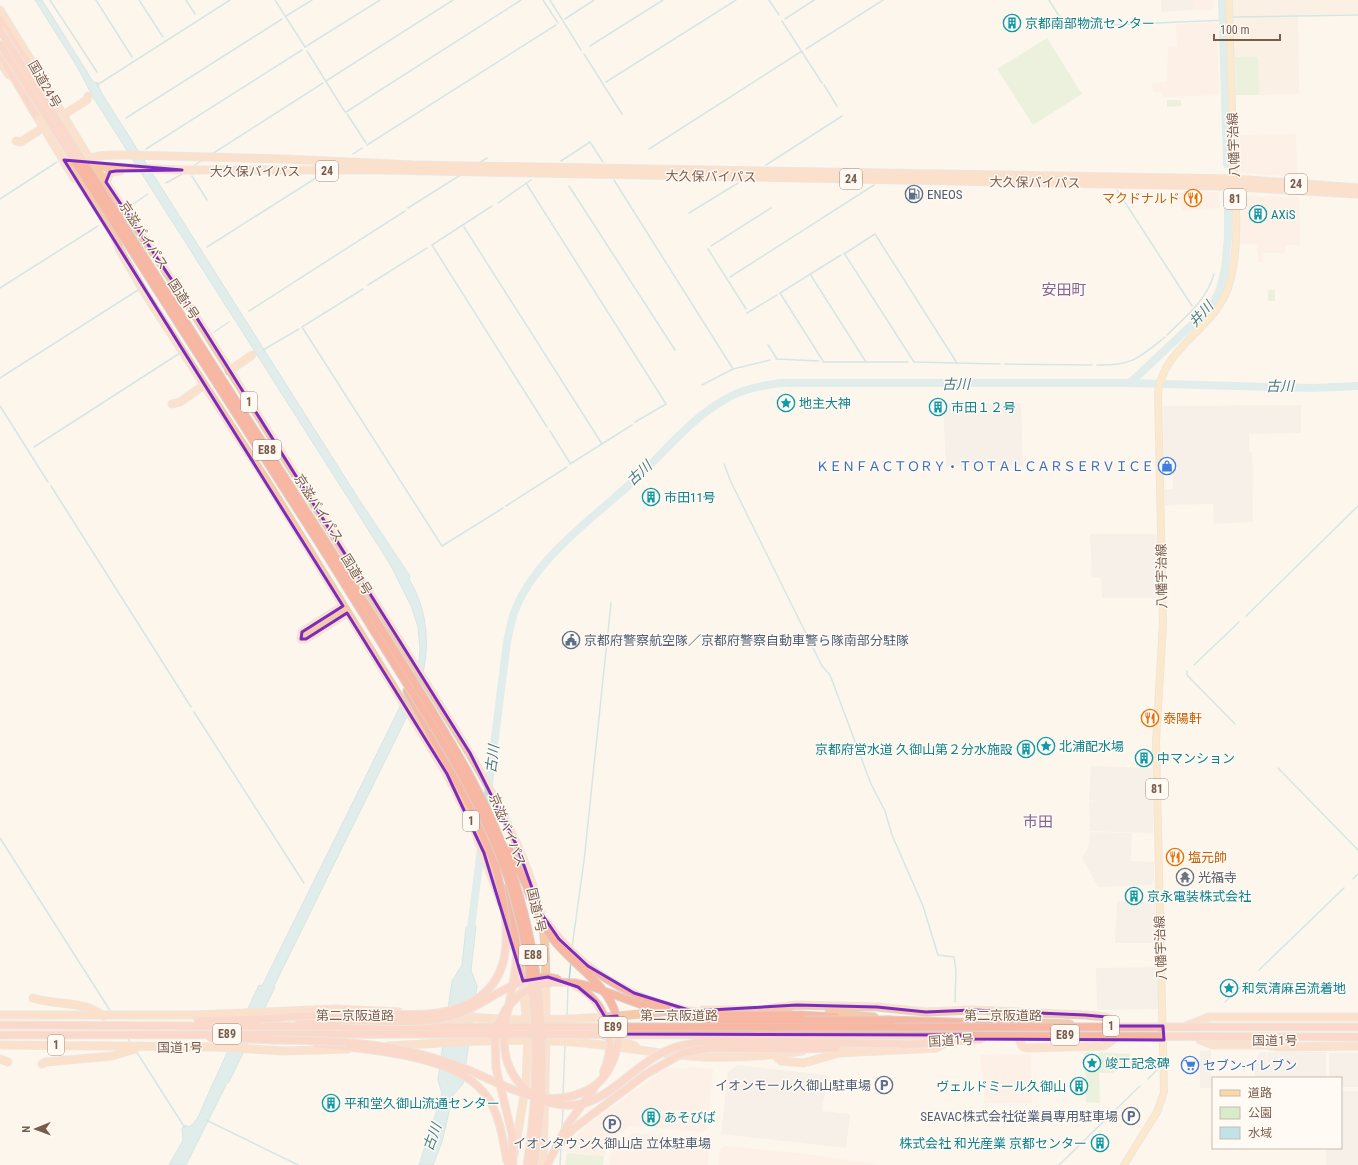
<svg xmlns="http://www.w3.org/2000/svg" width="1358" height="1165" font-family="'Roboto Condensed','Noto Sans JP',sans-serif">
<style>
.residential{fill:#f5e8da}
.commercial{fill:#fde8e0}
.industrial{fill:#efe9e4}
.green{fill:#d8ecc9}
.water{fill:#bfe3e8;stroke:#a5d3da}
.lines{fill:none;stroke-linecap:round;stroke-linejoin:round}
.stream{stroke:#a5d3da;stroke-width:1.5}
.river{stroke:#bfe3e8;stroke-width:8}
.primary-casing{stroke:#dad1cd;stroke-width:8}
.trunk-casing{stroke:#dad1cd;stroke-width:9}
.motorway-casing{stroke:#dad1cd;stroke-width:9}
.primary{stroke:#fbd9a5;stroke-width:6}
.trunk{stroke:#f9c8a4;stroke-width:7}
.motorway{stroke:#f7b7a3;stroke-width:7}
.motorway-bridge-casing{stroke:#dad1cd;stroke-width:9;stroke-linecap:butt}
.motorway-bridge{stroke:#f7b7a3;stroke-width:7}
.marked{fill:none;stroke:#7b2cbf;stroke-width:3;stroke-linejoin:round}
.labels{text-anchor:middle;stroke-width:3;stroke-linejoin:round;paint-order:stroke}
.shield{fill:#fffaf3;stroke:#a28b7f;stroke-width:1}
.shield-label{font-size:12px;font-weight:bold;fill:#7a5c4d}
.culture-label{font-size:13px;fill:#0d838f;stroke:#fffaf3;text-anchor:start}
.street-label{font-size:13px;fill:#7a5c4d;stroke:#fffaf3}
.service-label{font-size:13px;fill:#4e5e75;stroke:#fffaf3;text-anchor:start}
.food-label{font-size:13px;fill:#c56008;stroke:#fffaf3;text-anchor:start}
.shop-label{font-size:13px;fill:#366cbe;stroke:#fffaf3;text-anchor:end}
.worship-label{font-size:13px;fill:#5b616d;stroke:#fffaf3;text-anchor:start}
.water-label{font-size:14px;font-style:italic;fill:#437c86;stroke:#fffaf3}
.quarter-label{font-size:15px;fill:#846695;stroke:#fffaf3}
</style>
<rect width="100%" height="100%" fill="#fdf6ec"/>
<!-- residential -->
<path class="residential" d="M1229,0H1358V14L1298,15L1299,94L1231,95Z"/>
<!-- commercial -->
<g class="commercial">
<path d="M1193,0H1214L1213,7L1211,10H1193Z"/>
<path d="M1217,22L1219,95L1163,97L1162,92H1153L1152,83L1167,82L1168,47L1177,46L1176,24Z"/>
<path d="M1296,134L1297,177L1242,173L1239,170L1238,135Z"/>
<path d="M1175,192H1218L1220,208L1183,211L1175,197Z"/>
<path d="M1245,196L1299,197L1300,245H1285V253H1263V262H1258L1257,244H1239L1240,200Z"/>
<path d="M1031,1054L1032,1103H985L980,1055Z"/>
<path d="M691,1067L713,1069L707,1129L702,1132L637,1126L629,1127L619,1134L609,1145L604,1156L566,1152L568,1145L586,1126L666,1068L685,1069Z"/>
<path d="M636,1133L707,1141L709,1145L708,1165H609L612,1151L618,1141Z"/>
<path d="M724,1146L797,1153L883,1165H718L720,1149Z"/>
</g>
<!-- industrial -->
<g class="industrial">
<path d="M1161,0H1193V10L1161,12Z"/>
<path d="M1021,403L1023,466H946L943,404Z"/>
<path d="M1301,405V433L1249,434V452H1252L1253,522L1214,524L1213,504L1165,505L1164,489H1173L1172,458H1164L1163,406Z"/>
<path d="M1090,534H1157L1158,598H1102L1101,578L1092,577Z"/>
<path d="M1091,766L1152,768L1153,833L1090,831L1089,801L1099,802L1089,800Z"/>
<path d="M1090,832L1132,833L1131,861L1154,862V881L1151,885L1098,887L1082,857L1088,849Z"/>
<path d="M1117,901L1155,902L1156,943H1115Z"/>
<path d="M1157,967L1159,1009L1097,1010L1096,968Z"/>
<path d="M1211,1050V1088H1200V1051Z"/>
<path d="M1260,1052H1266L1267,1077V1052H1278L1279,1078H1255V1061Z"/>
<rect x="1279" y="1052" width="47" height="26"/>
<path d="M1329,1053H1358V1087H1341V1078H1329Z"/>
<path d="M737,1065L825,1075L827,1077L822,1111L850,1114L846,1148L721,1134L728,1072Z"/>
<path d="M1341,1091H1358V1165H1326V1148H1341Z"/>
</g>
<!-- green -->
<g class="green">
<path d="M1047,38L1082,94L1033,125L997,69Z"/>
<path d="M1235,57H1258L1259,95H1236Z"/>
<path d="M1167,100H1181V106L1167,107Z"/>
<rect x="1268" y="290" width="7" height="11"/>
<path d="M1085,1052H1090V1055H1093V1065L1099,1064L1100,1103L1086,1102Z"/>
<path d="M1099,1052L1132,1054L1113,1073H1099Z"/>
<path d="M567,1153L604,1156L603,1165H565Z"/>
</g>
<!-- water -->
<g class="water">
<path d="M35,0H42L94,83L97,82L101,92L358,498L410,576L409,579C433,619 430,663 413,704L274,986L275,987L229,1082L227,1083L186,1165H169L183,1140L182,1128L186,1125L188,1127C197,1124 202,1108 206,1099C223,1061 241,1023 259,985L262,986L398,711L419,661L420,650L418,627L412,608L390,564L93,97L78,68Z"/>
<path d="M476,926L471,970L477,986L463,1084L453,1095L442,1142L433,1165H419L442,1094L438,1080L452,981L462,965L466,927Z"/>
</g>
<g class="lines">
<!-- stream -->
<g class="stream">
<path d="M50,0L97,72"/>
<path d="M96,0L132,57"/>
<path d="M139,0L163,37"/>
<path d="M186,0L195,14"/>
<path d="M275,0L305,47"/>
<path d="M543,0L558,23"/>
<path d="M550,0L581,50"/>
<path d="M769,0L779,15"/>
<path d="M1049,0L1066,27L1226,20"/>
<path d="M286,16L312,0"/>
<path d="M1233,17L1358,15"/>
<path d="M565,19L594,0"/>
<path d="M785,19L814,0"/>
<path d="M782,21L822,83"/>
<path d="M590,46L663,0"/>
<path d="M305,47L380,0"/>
<path d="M806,49L883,0"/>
<path d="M307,51L345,112"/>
<path d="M584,54L622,114"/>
<path d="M326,81L453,0"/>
<path d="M606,82L736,0"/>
<path d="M97,85L230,0"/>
<path d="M824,85L837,106"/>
<path d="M346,112L521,0"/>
<path d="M347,114L366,143"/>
<path d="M126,118L282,19"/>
<path d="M367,145L556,25"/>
<path d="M146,149L302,50"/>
<path d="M649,149L802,51"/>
<path d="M212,154L323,83"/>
<path d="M353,154L362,148"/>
<path d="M561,161L590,142L603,162"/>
<path d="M479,163L487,158"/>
<path d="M766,165L842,116"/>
<path d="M192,167L204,159"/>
<path d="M192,176L207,200"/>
<path d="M614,180L733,369"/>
<path d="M166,183L184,173"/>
<path d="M526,183L666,404L635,422"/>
<path d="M569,186L675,350"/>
<path d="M1117,190L1192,306"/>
<path d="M0,199L57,162"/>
<path d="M498,203L531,180"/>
<path d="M133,204L148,194"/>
<path d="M492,206L432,245L547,427"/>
<path d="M408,208L462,174"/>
<path d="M689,213L738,183"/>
<path d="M464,227L602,444"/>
<path d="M711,246L771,208"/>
<path d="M207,247L316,178"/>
<path d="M708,249L746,309"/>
<path d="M844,253L914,362"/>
<path d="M844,254L875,234L957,363"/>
<path d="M810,274L866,362"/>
<path d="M730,277L874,185"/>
<path d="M368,285L427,248"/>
<path d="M0,288L98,226"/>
<path d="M363,289L302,327L442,546L503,508"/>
<path d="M780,293L823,361"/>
<path d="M780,293L841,255"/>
<path d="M249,311L405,211"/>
<path d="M747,313L777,295"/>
<path d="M214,332L229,322"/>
<path d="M1167,335C1186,316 1206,301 1214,274"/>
<path d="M768,345L777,359"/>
<path d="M263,350L299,329"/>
<path d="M776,359L819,361"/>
<path d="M823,362H908"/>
<path d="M914,362L1000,364"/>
<path d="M1005,364L1092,365"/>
<path d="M1097,365C1132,366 1139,358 1165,337"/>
<path d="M0,378L138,290"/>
<path d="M702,385L733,369L770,360"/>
<path d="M0,406L48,482"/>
<path d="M550,431L570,463"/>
<path d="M34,447L180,353"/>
<path d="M570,464L632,425"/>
<path d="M724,464L731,482L822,666L830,675L871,784L885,811L892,835L923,906L938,955L954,957L956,971L955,1002"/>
<path d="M51,486L191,707"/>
<path d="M506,506L567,467"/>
<path d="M1246,616L1358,506"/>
<path d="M1194,665L1239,622"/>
<path d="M1187,671V675L1235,724"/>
<path d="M194,712L304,883"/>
<path d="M1278,768L1358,850"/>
<path d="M0,838L111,1012"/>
<path d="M1353,879L1358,874"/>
<path d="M572,947L584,861L611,603"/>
<path d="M1259,970L1344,888"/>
<path d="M569,981L571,961"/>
<path d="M1225,1002L1246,982"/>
<path d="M567,1017L568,985"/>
<path d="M127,1037L131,1044"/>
<path d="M136,1051L185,1128"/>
<path d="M1148,1079L1158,1069"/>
<path d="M563,1095L565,1045"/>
<path d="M206,1120L298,1165"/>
<path d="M562,1129L563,1107"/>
<path d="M560,1165L561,1147"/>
<path d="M1059,1165L1140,1086"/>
</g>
<!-- river -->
<g class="river">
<path d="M1222,0L1227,164"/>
<path d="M1130,383L1212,306L1220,289L1225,269L1228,236V198"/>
<path d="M470,936L507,642C509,632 511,622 514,613C534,557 599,514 640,475C666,450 692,418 724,400C742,389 760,386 781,383H1130L1312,388L1358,386"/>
</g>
<defs>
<path id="primary" d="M1124,1165L1157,1112L1164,1092L1156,741L1163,624L1158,392C1164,347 1214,329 1228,288C1240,253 1236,205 1234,167C1232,111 1230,56 1229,0"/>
<g id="trunk">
<path d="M0,10L37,70"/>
<path d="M0,62L9,75"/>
<path d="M48,90L89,158L188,304L456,731C488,783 529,856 541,916C548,951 545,988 546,1023"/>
<path d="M33,110L74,178"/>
<path d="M63,115L87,100L88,96"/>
<path d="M16,141L21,142L44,127"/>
<path d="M64,160L79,164"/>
<path d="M91,166L182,170H383L1218,186L1358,194"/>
<path d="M106,182L110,172L120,171"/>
<path d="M119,249L146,295L268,483L447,774L474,828L501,903"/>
<path d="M121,252L112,232L75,174V168C89,153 109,155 128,155L283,159L414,165L1235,179L1358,188"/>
<path d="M229,371L252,355"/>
<path d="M172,404L180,402L204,385"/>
<path d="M343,606L302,632L301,639H306L347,613"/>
<path d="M507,921L514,947"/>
<path d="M517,957L522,978L527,1024"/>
<path d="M33,998C57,1006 83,1000 103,1016"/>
<path d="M771,1008L797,1005L877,1007L926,1012L973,1010L1085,1015L1107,1017L1116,1026"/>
<path d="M703,1010H749L788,1012"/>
<path d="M829,1013L874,1017"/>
<path d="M0,1015H195L336,1009L399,1012"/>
<path d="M451,1015C522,1024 592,1019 662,1012"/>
<path d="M441,1019L470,1025"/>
<path d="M1016,1022L1070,1024"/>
<path d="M1186,1026L1209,1017H1358"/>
<path d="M492,1030L528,1031L539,1034"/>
<path d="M603,1035L635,1046"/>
<path d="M1019,1038L1022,1046L1026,1048L1104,1046L1114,1039"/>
<path d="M1200,1040L1213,1045H1266L1279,1047L1358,1046"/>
<path d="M0,1045L217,1047L285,1051L348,1049"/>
<path d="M388,1046C450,1042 511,1038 573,1042C616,1045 659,1055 703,1057C736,1058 769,1056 802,1051"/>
<path d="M831,1048L854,1046"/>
<path d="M775,1055L781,1061L804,1063L839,1053L936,1048L947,1042"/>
<path d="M0,1059L8,1062"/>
<path d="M42,1064L46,1062L112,1056L135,1049"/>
<path d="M514,1155L526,1084L528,1036"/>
<path d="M543,1165L546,1037"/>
</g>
<g id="motorway">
<path d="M0,20L21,53L51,95"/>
<path d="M0,54L35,114"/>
<path d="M407,691L471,807L497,869"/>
<path d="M503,888L515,935"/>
<path d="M801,1015L836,1017"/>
<path d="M298,1019L339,1020"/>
<path d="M886,1020L1022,1024"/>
<path d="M198,1021L266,1019"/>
<path d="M0,1025L454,1027"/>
<path d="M0,1035L454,1034"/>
<path d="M211,1038L277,1040"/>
<path d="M317,1044L349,1047"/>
<path d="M560,1144L573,1129"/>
<path d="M547,1165L568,1124"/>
</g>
</defs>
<!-- primary casing -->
<use href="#primary" class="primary-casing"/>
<!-- trunk casing -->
<use href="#trunk" class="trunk-casing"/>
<!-- motorway casing -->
<use href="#motorway" class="motorway-casing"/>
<!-- primary -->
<use href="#primary" class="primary"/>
<!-- trunk -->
<use href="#trunk" class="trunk"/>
<!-- motorway -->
<use href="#motorway" class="motorway"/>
<defs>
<g id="motorway-bridge">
<path d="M0,30C108,201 217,371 326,542C356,589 386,636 415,683C454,746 492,807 514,878C544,972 549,1068 534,1165"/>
<path d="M0,44C106,210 212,377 319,543C349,592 380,640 410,689C449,751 486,812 509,881C538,973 542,1070 527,1165"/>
<path d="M508,847L529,891"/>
<path d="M546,921C584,976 647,1009 713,1014C742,1016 772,1015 801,1015"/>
<path d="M515,935C517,949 517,964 514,978C507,1022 489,1062 532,1095"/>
<path d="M574,985C607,1001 618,1040 603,1073"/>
<path d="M261,1019C297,1016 334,1014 370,1014C392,1014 415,1016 437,1013C523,1000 511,928 495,864"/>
<path d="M339,1020C377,1020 428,1027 463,1012C494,999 522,970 558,979"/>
<path d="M454,1027H1358"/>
<path d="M454,1034L1358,1037"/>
<path d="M271,1040C315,1040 359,1041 403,1050C424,1055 446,1061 466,1069C503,1084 541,1110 581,1093C592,1089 602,1081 608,1071C618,1054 621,1034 616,1015C608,985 576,967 557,944C543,928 535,908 527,889"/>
<path d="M902,1045L982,1039"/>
<path d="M349,1047C391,1052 463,1060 488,1098C500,1116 503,1140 507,1162"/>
<path d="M547,1102C598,1117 619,1077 658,1055C675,1045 694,1042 714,1041L906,1044"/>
<path d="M568,1124L595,1087"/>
<path d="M573,1129L646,1074L683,1053L709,1048L801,1049L836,1048"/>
<path d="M513,1165L512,1134L496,1068L495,1038L497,1026L506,1009L520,994L533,987L553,982L575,983L593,987L653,1009L711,1020H892"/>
</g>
</defs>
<!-- motorway-bridge casing -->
<use href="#motorway-bridge" class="motorway-bridge-casing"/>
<!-- motorway-bridge -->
<use href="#motorway-bridge" class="motorway-bridge"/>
</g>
<!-- marked area -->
<path d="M0 0H1358V1165H0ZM64,160L182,170L116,171L110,172L106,182L188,304L470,753L517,846L541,913L559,939L588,966L634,993L692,1011L797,1005L877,1007L926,1012L973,1010L1085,1015L1107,1017L1116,1026H1163L1164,1040L962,1039V1035L619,1034L617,1016L605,1017L596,1002L578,987L548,977L523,981L484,853L447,774L347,613L306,639H301L302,632L343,606Z" fill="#fdf6ec" fill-opacity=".55" fill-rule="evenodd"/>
<path class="marked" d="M64,160L182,170L116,171L110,172L106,182L188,304L470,753L517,846L541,913L559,939L588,966L634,993L692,1011L797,1005L877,1007L926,1012L973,1010L1085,1015L1107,1017L1116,1026H1163L1164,1040L962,1039V1035L619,1034L617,1016L605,1017L596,1002L578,987L548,977L523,981L484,853L447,774L347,613L306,639H301L302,632L343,606Z"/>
<!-- icons -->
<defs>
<symbol id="building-ring" viewBox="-11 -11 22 22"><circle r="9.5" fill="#fffaf3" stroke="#0f9aa8" stroke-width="1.5"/><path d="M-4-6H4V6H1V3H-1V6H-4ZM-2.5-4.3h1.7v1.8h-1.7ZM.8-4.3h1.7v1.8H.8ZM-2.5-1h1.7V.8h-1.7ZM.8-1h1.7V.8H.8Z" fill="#0f9aa8"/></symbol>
<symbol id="fuel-ring" viewBox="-11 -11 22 22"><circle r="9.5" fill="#fffaf3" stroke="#5c6f8a" stroke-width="1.5"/><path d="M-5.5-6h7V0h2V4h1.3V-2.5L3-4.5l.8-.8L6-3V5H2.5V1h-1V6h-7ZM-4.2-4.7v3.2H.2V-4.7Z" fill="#5c6f8a"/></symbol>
<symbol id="restaurant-ring" viewBox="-11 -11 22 22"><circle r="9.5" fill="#fffaf3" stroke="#e8710a" stroke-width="1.5"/><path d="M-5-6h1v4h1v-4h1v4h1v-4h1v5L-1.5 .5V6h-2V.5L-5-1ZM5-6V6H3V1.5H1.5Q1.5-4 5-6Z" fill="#e8710a"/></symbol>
<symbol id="sight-ring" viewBox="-11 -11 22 22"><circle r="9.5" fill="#fffaf3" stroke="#0f9aa8" stroke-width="1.5"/><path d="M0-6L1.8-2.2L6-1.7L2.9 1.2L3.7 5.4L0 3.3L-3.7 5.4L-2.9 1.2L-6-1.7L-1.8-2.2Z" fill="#0f9aa8"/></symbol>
<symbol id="shop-ring" viewBox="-11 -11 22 22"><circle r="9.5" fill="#fffaf3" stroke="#3f7fe0" stroke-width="1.5"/><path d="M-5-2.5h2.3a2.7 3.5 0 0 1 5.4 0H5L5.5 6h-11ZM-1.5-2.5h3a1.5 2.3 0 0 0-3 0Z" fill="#3f7fe0"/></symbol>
<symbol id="civic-ring" viewBox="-11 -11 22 22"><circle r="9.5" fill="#fffaf3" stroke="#5c6f8a" stroke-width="1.5"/><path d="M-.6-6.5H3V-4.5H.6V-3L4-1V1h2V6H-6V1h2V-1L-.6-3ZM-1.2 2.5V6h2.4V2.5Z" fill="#5c6f8a"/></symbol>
<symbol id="temple-ring" viewBox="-11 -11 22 22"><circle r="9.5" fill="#fffaf3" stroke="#6b7280" stroke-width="1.5"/><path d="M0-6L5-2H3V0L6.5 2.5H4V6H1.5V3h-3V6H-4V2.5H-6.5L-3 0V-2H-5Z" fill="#6b7280"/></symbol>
<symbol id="supermarket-ring" viewBox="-11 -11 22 22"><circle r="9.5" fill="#fffaf3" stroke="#3f7fe0" stroke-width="1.5"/><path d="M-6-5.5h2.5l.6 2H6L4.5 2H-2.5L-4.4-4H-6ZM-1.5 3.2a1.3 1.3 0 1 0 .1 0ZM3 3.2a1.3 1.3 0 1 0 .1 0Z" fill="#3f7fe0"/></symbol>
<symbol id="parking-ring" viewBox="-11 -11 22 22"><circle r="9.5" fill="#fffaf3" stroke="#5c6f8a" stroke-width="1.5"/><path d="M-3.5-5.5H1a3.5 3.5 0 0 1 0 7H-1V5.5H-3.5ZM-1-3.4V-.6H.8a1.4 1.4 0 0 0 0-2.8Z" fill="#5c6f8a"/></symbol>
</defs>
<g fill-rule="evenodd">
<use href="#building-ring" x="1002" y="13" width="20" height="20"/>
<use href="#fuel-ring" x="904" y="184" width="20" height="20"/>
<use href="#restaurant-ring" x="1183" y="188" width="20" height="20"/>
<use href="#building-ring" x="1248" y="204" width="20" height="20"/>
<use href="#sight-ring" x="776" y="393" width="20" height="20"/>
<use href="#building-ring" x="928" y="397" width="20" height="20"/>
<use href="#shop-ring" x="1157" y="456" width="20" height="20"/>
<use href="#building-ring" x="641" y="487" width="20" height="20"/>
<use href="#civic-ring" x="561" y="630" width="20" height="20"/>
<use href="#restaurant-ring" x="1140" y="708" width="20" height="20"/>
<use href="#sight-ring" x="1036" y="736" width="20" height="20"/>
<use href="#building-ring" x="1016" y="739" width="20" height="20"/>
<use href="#building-ring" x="1134" y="748" width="20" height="20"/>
<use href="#restaurant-ring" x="1165" y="847" width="20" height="20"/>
<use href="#temple-ring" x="1175" y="867" width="20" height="20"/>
<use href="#building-ring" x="1124" y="886" width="20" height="20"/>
<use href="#sight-ring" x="1219" y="978" width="20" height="20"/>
<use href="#sight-ring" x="1082" y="1053" width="20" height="20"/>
<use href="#supermarket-ring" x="1180" y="1055" width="20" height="20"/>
<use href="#parking-ring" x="874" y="1075" width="20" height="20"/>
<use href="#building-ring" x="1069" y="1076" width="20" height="20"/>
<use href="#building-ring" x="321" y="1093" width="20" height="20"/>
<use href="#parking-ring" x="1121" y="1106" width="20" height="20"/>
<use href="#building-ring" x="641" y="1107" width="20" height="20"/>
<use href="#parking-ring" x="602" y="1114" width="20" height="20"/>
<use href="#building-ring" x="1090" y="1133" width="20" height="20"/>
</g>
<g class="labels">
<!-- shield labels -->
<g class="shield">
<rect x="316" y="161" width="22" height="20" rx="3"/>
<rect x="840" y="169" width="22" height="20" rx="3"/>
<rect x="1285" y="174" width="22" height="20" rx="3"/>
<rect x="1224" y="189" width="22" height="20" rx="3"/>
<rect x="241" y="392" width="16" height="20" rx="3"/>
<rect x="253" y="440" width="28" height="20" rx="3"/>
<rect x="1146" y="779" width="22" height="20" rx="3"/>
<rect x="463" y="811" width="16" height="20" rx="3"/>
<rect x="519" y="945" width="28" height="20" rx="3"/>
<rect x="1103" y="1016" width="16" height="20" rx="3"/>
<rect x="599" y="1017" width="28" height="20" rx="3"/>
<rect x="213" y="1024" width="28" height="20" rx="3"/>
<rect x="1051" y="1025" width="28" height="20" rx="3"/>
<rect x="48" y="1035" width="16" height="20" rx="3"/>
</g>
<g class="shield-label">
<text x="327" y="175">24</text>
<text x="851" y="183">24</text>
<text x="1296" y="188">24</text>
<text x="1235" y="203">81</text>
<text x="249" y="406">1</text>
<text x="267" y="454">E88</text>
<text x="1157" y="793">81</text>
<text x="471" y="825">1</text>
<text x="533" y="959">E88</text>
<text x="1111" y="1030">1</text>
<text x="613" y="1031">E89</text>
<text x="227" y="1038">E89</text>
<text x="1065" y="1039">E89</text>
<text x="56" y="1049">1</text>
</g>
<!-- culture labels -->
<g class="culture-label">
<text x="1025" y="28">京都南部物流センター</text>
<text x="1271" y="219">AXiS</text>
<text x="799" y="408">地主大神</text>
<text x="951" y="412">市田１２号</text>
<text x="664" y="502">市田11号</text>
<text x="1059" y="751">北浦配水場</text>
<text x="1013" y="754" text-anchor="end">京都府営水道 久御山第２分水施設</text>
<text x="1157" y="763">中マンション</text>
<text x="1147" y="901">京永電装株式会社</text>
<text x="1242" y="993">和気清麻呂流着地</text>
<text x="1105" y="1068">竣工記念碑</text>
<text x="1066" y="1091" text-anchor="end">ヴェルドミール久御山</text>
<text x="344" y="1108">平和堂久御山流通センター</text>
<text x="664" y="1122">あそびば</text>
<text x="1087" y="1148" text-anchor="end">株式会社 和光産業 京都センター</text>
</g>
<!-- street labels -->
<g class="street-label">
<text transform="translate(45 84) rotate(60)" y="5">国道24号</text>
<text transform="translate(1233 145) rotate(-92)" y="5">八幡宇治線</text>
<text x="255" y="176">大久保バイパス</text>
<text transform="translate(711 176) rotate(1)" y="5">大久保バイパス</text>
<text transform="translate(1035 182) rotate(1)" y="5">大久保バイパス</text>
<text transform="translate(144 235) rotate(57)" y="5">京滋バイパス</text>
<text transform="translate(184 299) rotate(57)" y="5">国道1号</text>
<text transform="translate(319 508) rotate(57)" y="5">京滋バイパス</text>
<text transform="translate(357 574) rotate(58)" y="5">国道1号</text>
<text transform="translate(1161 576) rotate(-91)" y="5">八幡宇治線</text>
<text transform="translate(508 830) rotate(68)" y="5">京滋バイパス</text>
<text transform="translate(537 910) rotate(77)" y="5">国道1号</text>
<text transform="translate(1160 948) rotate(-92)" y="5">八幡宇治線</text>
<text x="355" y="1020">第二京阪道路</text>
<text x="679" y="1020">第二京阪道路</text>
<text x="1003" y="1020">第二京阪道路</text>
<text transform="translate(951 1040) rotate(-3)" y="5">国道1号</text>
<text x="1275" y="1045">国道1号</text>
<text x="180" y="1052">国道1号</text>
</g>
<!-- service labels -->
<g class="service-label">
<text x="927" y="199">ENEOS</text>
<text x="584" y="645">京都府警察航空隊／京都府警察自動車警ら隊南部分駐隊</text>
<text x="871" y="1090" text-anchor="end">イオンモール久御山駐車場</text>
<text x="1118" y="1121" text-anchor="end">SEAVAC株式会社従業員専用駐車場</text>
<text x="612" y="1148" text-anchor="middle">イオンタウン久御山店 立体駐車場</text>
</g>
<!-- food labels -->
<g class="food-label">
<text x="1180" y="203" text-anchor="end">マクドナルド</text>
<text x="1163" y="723">泰陽軒</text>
<text x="1188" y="862">塩元帥</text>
</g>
<!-- shop labels -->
<g class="shop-label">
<text x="1154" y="471">ＫＥＮＦＡＣＴＯＲＹ・ＴＯＴＡＬＣＡＲＳＥＲＶＩＣＥ</text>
<text x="1203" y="1070" text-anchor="start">セブン-イレブン</text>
</g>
<!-- worship labels -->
<g class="worship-label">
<text x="1198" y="882">光福寺</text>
</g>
<!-- water labels -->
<g class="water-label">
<text transform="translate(1201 314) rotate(-48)" y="5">井川</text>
<text x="956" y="389">古川</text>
<text x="1280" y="391">古川</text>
<text transform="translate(639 473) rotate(-43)" y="5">古川</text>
<text transform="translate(492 759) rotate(-83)" y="5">古川</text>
<text transform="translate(432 1137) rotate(-70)" y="5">古川</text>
</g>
<!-- quarter labels -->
<g class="quarter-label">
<text x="1064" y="295">安田町</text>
<text x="1038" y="827">市田</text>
</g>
</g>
<!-- legend -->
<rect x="1212" y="1077" width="130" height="72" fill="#fffaf3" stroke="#cabbb1"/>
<rect x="1220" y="1090" width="20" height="6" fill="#fbd9a5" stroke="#cabbb1"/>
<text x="1248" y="1097" font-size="12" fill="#7a5c4d">道路</text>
<rect x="1220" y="1107" width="20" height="12" fill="#d8ecc9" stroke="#cabbb1"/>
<text x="1248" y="1117" font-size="12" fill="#7a5c4d">公園</text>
<rect x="1220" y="1127" width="20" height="12" fill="#bfe3e8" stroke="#cabbb1"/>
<text x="1248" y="1137" font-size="12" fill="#7a5c4d">水域</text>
<!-- north arrow -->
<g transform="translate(36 1129) rotate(269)" stroke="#fffaf3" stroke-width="3" paint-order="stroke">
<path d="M0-3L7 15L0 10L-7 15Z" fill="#7a5c4d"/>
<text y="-6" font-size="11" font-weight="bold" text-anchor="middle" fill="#7a5c4d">N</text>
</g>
<!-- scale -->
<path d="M1214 34v6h66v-6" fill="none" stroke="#7a5c4d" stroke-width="2"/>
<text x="1220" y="34" font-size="12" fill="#7a5c4d" stroke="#fffaf3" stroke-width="3" paint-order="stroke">100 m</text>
</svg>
